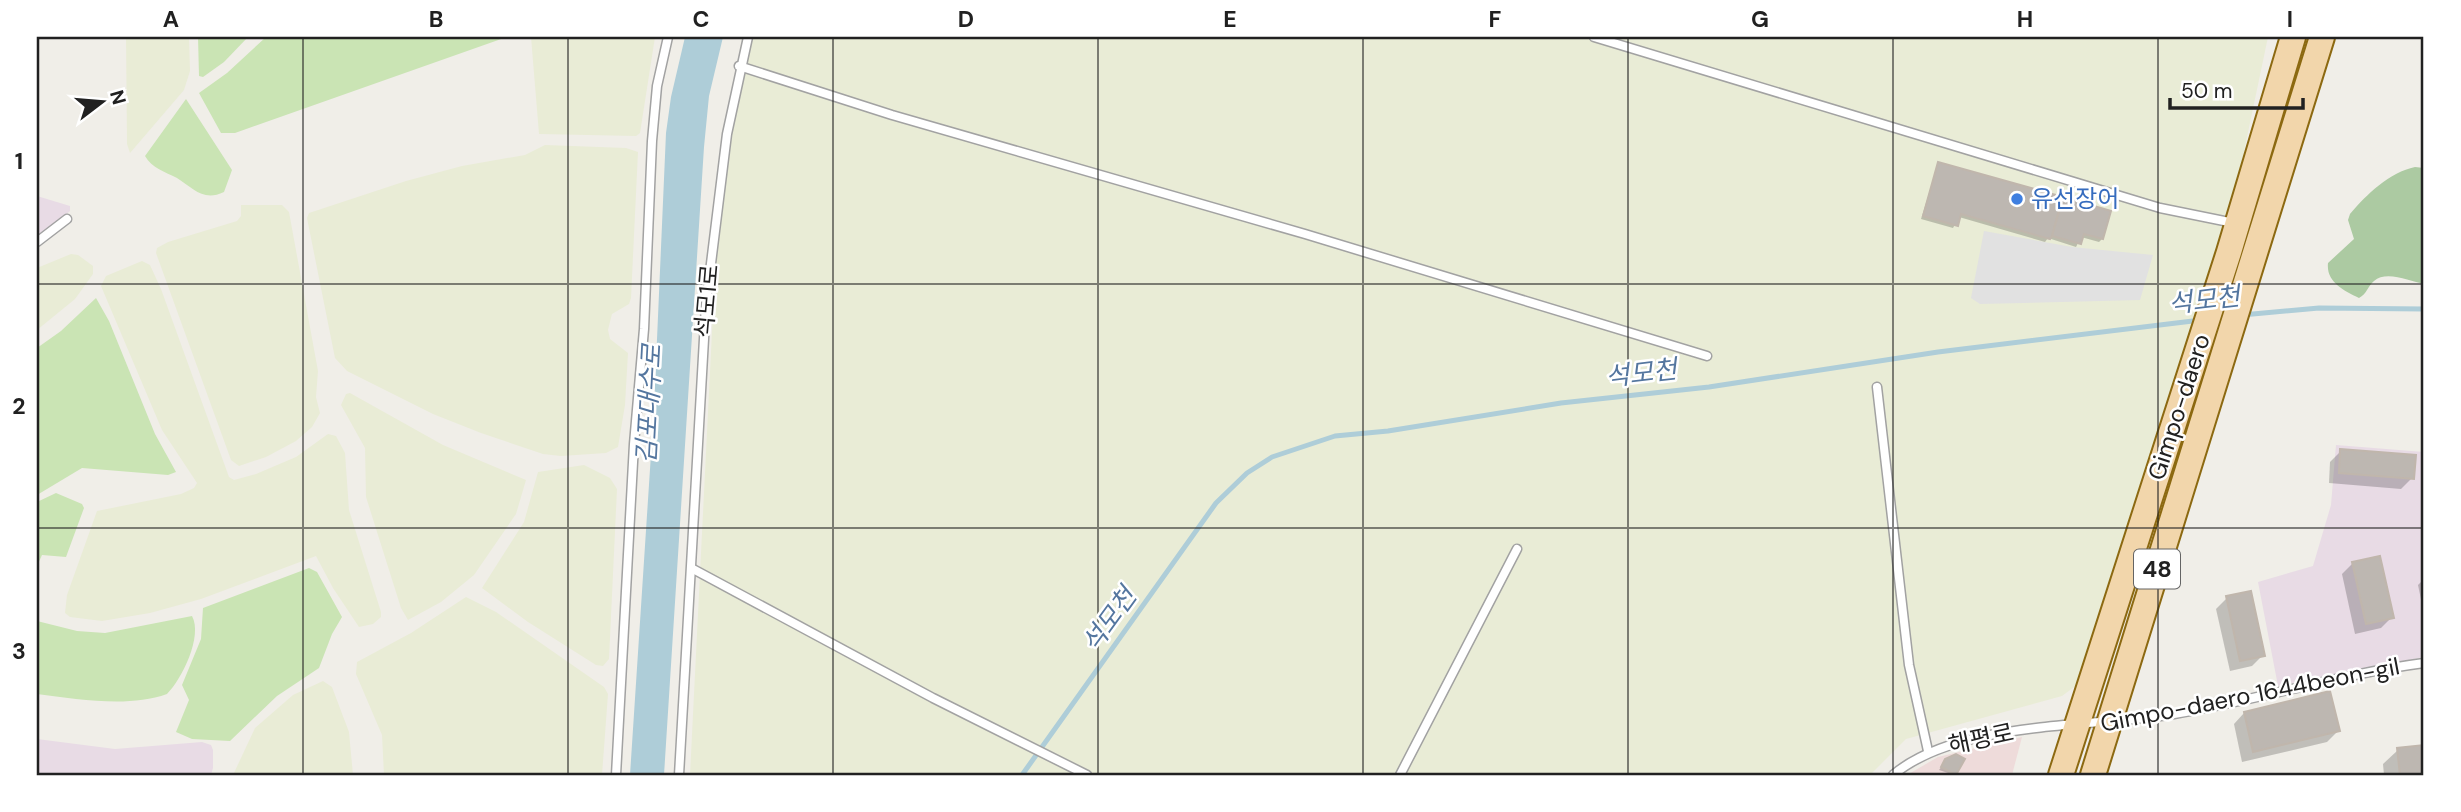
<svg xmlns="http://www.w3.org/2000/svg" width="2461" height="812" font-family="'DM Sans','Noto Sans KR',sans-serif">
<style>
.commercial{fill:#eedbda}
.industrial{fill:#e8dbe5}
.farmland{fill:#e9ecd6}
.grass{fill:#cae4b4}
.forest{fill:#accaa2}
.parking{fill:#e1e1e1}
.water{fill:#aecdd8}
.shadow{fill:#0003}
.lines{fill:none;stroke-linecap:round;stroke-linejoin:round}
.stream{stroke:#aecdd8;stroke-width:5}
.building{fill:#bdb7b1;stroke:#c0b6ac;stroke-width:2}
.service-casing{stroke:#a2a2a2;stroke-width:11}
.primary-casing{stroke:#8c6911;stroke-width:28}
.service{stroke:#fff;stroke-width:8}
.primary{stroke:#f2d6ab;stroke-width:24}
.grid{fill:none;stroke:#212121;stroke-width:2;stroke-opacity:0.55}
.shop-dot{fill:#3f7fe0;stroke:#fff;stroke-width:2.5}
.labels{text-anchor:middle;stroke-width:5;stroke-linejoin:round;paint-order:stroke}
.shield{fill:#fff;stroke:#646464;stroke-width:2}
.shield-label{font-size:23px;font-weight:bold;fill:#212121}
.shop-label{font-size:24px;fill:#366cbe;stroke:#fff;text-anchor:start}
.street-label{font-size:24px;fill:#212121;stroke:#fff}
.water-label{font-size:26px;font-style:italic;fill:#54769f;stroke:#fff}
.neatline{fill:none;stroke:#212121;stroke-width:2.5}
.grid-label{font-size:23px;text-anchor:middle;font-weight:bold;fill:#212121}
</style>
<rect width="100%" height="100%" fill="#f0eee8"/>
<!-- commercial -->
<path class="commercial" d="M2022,737L2012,775H1907L1938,757Z"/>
<!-- industrial -->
<g class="industrial">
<path d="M37,196L70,206V211L37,236Z"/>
<path d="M2336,445L2424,452V657L2278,686L2258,582L2313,566L2331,505Z"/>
<path d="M37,739L115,749L202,742L211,745L213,750V768L211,775H37Z"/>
</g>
<!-- farmland -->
<g class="farmland">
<path d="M126,37H189L190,71L184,90L130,153L127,144Z"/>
<path d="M531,37H655L640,133L636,136L539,134Z"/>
<path d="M753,37H2268L2225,242L2085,679L2062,696L1906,739L1870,775H690L718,211L738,88Z"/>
<path d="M545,145L626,148L638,152L631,298L629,304L612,314L608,330L610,339L628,353L625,405L618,447L606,453L561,456L543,454L481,433L433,414L347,371L335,358L307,218L309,213L406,181L462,166L525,155Z"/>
<path d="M241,205H282L289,212L318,371L316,397L320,413L312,427L296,441L266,457L239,466L231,460L156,253L157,248L168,242L237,221L241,216Z"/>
<path d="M71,254L78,255L93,266V274L75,299L37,330V268Z"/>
<path d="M142,261L150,265L161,289L229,477L234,480L256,474L296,457L328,434L336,436L345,453L349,510L381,612V617L373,624L359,627L333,588L316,556L201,599L150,613L102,621L70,617L65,613L67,595L97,511L181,494L194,488L197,483L162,430L101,286L106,276Z"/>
<path d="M350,393L443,445L526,480L516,514L474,575L441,602L408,620L401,608L366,497L365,448L341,405L346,394Z"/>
<path d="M584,465L610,478L617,489L609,659L603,666L596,665L528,622L482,588L524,522L538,472Z"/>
<path d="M466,597L496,612L604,687L608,694L602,775H384L382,735L356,674L357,662L411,633Z"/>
<path d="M323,681L332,687L349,732L353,775H233L255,728L293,695Z"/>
</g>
<!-- grass -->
<g class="grass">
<path d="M198,37H248L224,62L203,77L199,76Z"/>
<path d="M266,37H504V38L235,133H221L199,93L227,73Z"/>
<path d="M186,99L232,170L224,192C203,202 193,188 177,178C165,172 152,168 145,156Z"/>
<path d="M96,298L109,321L155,434L176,472L168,475L82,468L37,495V348L61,331Z"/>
<path d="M56,493L82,504L84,508L66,557L42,555L37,566V502Z"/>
<path d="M309,568L317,572L342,617L332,634L319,668L277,696L230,741L192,739L176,732L189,700L182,685L201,639L203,608Z"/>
<path d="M192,616C203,636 182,679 167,694C128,708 78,699 37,694V621L77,631L105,633Z"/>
</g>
<!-- forest -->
<path class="forest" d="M2415,167L2424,168V284C2410,281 2386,270 2374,281C2367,287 2367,294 2359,298C2343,290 2326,282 2328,263L2354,239L2348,220L2350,214C2366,195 2390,172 2415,167Z"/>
<!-- parking -->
<path class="parking" d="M1984,231L2072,247L2153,255L2140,300L1980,304L1971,298Z"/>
<!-- water -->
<path class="water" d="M685,37H723L709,96L704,147L664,775H630L654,408L666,133L671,97Z"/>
<!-- shadow -->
<g class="shadow">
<path d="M1938,164L2102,239L2099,242L2081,237L2076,247L2048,238L2045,242L1959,217L1953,228L1921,219Z"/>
<path d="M2341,451L2412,478L2401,489L2329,483L2330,462Z"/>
<path d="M2353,563L2392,617L2381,628L2355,634L2342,574Z"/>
<path d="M2424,579V609H2423L2418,585Z"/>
<path d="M2227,598L2263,655L2252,666L2230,671L2216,609Z"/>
<path d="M2244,713L2338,731L2327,742L2242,762L2234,724Z"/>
<path d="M2424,747V775H2384L2383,764L2398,750Z"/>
<path d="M1946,761L1955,774L1954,775L1939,770Z"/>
</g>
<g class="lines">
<!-- stream -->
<g class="stream">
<path d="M2242,315L2319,308L2424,309"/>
<path d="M1022,775L1216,503L1247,473L1272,457L1335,436L1388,431L1561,403L1709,387L1938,352L2201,320"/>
</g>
</g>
<!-- building -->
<g class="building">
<path d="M1938,162L2063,197L2052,236L2050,239L1961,214L1958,226L1923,216Z"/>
<path d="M2063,197L2111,211L2103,239L2084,234L2081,244L2052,236Z"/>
<path d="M2340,449L2416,455L2414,479L2339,473Z"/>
<path d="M2380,556L2394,618L2366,624L2352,562Z"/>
<path d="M2251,591L2265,656L2240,661L2226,596Z"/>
<path d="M2330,691L2340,731L2253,752L2244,712Z"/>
<path d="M2424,745V775H2400L2397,748Z"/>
<path d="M1956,754L1965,759L1956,775L1941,767L1945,759Z"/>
</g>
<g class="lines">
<defs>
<g id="service">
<path d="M1594,37L2160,208L2234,223"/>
<path d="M739,66L892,115L1305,234L1707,356"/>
<path d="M37,242L67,219"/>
<path d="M1877,387L1909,665L1928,751"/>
<path d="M693,569L933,698L1087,775"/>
<path d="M616,775L634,444L644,329L652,141L657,86L668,37"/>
<path d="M679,775L706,304L727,134L748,37"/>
<path d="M1400,775L1517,549"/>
<path d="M1893,775C1959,720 2090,728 2174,714C2258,700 2340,674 2424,663"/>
</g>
<g id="primary">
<path d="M2061,775L2229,252L2293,37"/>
<path d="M2093,775L2322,37"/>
</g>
</defs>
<!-- service casing -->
<use href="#service" class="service-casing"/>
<!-- primary casing -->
<use href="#primary" class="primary-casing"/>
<!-- service -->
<use href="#service" class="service"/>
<!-- primary -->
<use href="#primary" class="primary"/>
</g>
<!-- grid -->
<path class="grid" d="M303,37V775M568,37V775M833,37V775M1098,37V775M1363,37V775M1628,37V775M1893,37V775M2158,37V775M37,284H2424M37,528H2424"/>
<!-- markers -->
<circle class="shop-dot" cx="2017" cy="199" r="7"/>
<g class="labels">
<!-- shield labels -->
<rect class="shield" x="2134" y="549.5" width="46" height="39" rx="5"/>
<g class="shield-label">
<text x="2157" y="577">48</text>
</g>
<!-- shop labels -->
<g class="shop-label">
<text x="2031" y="207">유선장어</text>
</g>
<!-- street labels -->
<g class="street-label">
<text transform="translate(707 301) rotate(-85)" y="8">석모1로</text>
<text transform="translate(2179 407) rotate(-72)" y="8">Gimpo-daero</text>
<text transform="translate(2250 695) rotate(-11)" y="8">Gimpo-daero 1644beon-gil</text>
<text transform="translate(1981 739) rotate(-12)" y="8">해평로</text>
</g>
<!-- water labels -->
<g class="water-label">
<text transform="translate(2204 300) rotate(-7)" y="9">석모천</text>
<text transform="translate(1641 373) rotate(-7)" y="9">석모천</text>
<text transform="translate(649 404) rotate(-87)" y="9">김포대수로</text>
<text transform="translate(1109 620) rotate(-54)" y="9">석모천</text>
</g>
</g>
<!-- border -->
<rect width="2461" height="812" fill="none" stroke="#ffffff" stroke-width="77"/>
<!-- north arrow -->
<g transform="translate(102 102) rotate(74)" stroke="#ffffff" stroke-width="5" paint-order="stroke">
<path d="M0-5L12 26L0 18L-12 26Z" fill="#212121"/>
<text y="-10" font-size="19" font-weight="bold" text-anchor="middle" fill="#212121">N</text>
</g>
<!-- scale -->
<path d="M2170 98v10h133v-10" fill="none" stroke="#212121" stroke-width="3.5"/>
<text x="2181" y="98" font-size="21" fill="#212121" stroke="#ffffff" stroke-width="5" paint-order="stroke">50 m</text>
<rect x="38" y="38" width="2384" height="736" class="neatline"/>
<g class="grid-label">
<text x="171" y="27">A</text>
<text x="436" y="27">B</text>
<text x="701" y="27">C</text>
<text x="966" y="27">D</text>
<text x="1230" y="27">E</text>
<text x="1495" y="27">F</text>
<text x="1760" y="27">G</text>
<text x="2025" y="27">H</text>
<text x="2290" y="27">I</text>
<text x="19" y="169">1</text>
<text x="19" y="414">2</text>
<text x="19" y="659">3</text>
</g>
</svg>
